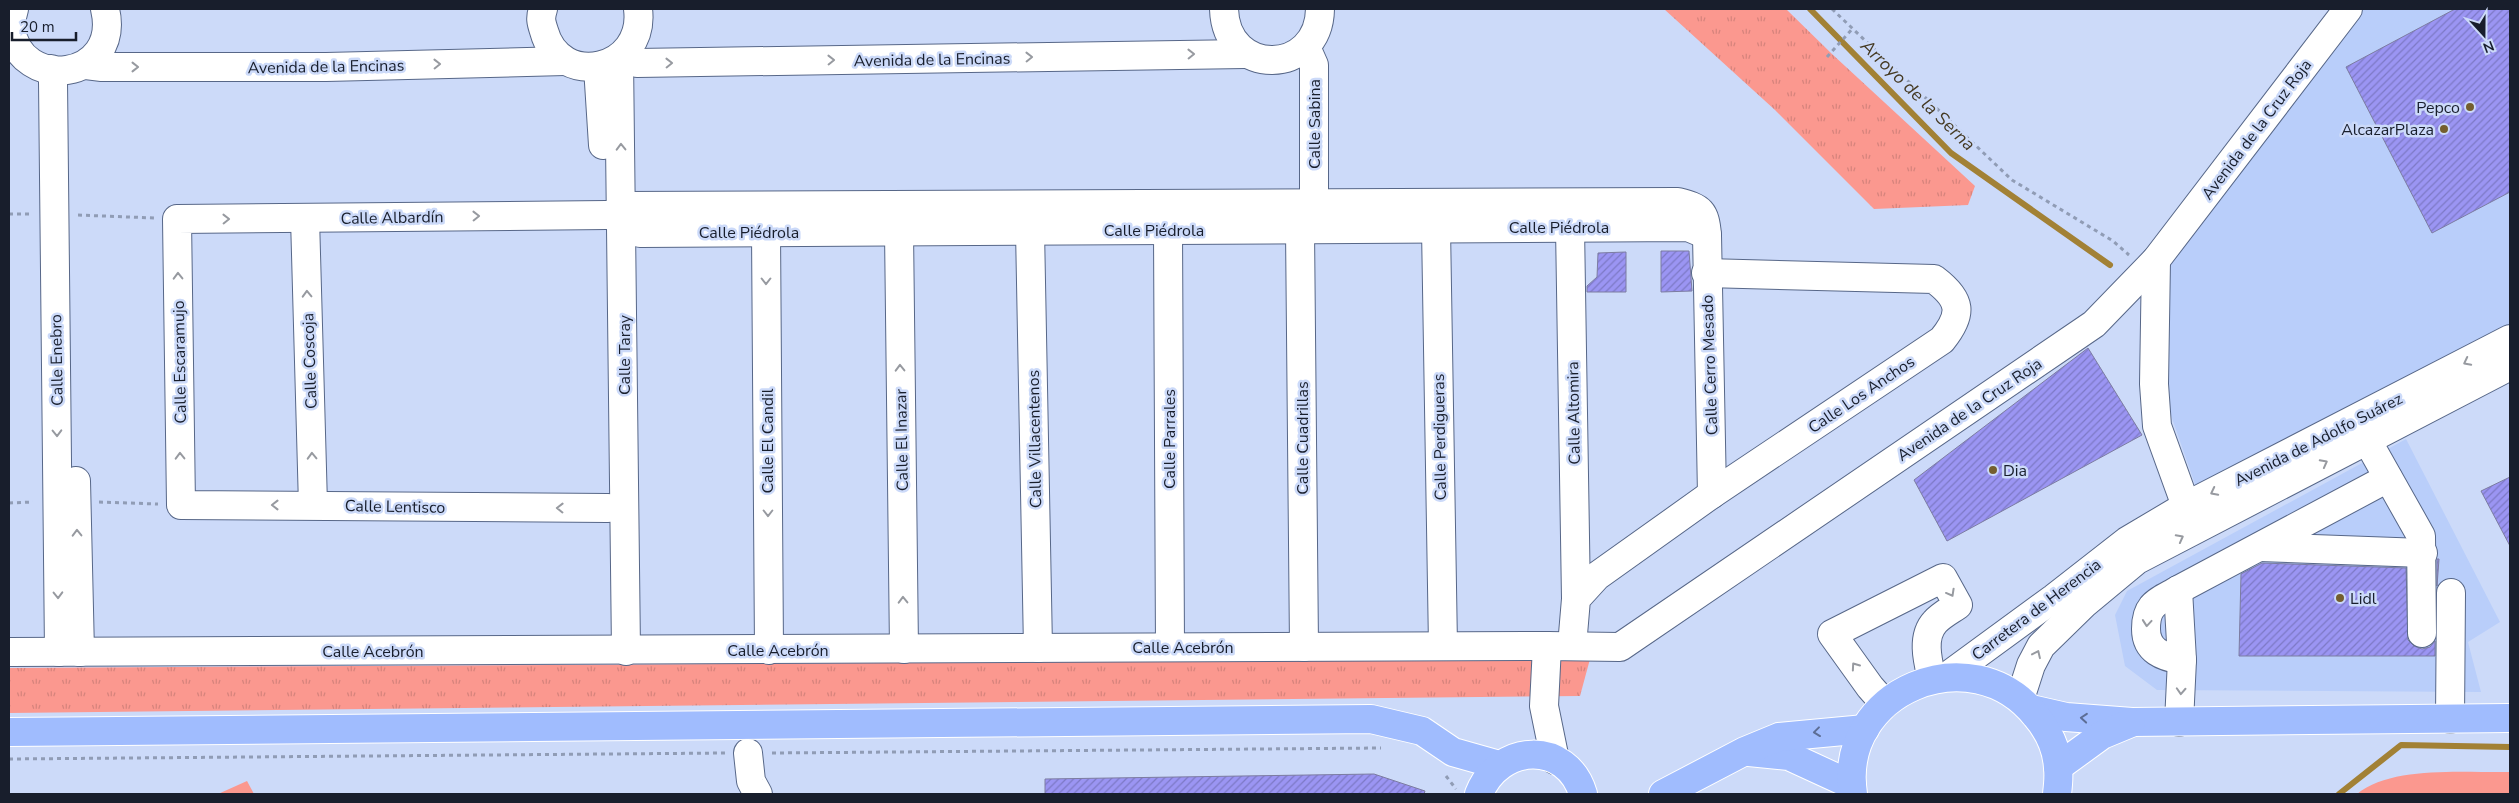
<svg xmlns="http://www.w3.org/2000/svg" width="2519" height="803" font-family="'Nunito Sans',sans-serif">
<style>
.built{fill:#b9cefa}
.grass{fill:#fb988f}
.park{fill:url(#park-tufts)}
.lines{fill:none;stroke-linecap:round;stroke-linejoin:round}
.stream{stroke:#a28135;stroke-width:6}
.building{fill:url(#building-hatch);stroke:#7c7ca1}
.minor-casing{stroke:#576788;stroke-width:30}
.major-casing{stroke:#fff;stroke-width:30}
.path{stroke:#909cb5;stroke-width:3;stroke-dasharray:4 4;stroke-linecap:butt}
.minor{stroke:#fff;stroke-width:28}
.major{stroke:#a0bcfe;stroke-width:28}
.oneway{stroke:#979aa0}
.oneway2{stroke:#5c6d95}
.poi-dot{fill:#745e2e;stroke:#ccdaf9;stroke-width:2}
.labels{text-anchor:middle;stroke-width:5;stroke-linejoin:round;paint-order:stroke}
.street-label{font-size:16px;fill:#181e2c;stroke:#ccdaf9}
.poi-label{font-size:16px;fill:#181e2c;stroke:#ccdaf9;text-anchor:end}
.water-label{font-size:18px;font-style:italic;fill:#453a23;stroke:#ccdaf9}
</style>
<defs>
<pattern id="park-tufts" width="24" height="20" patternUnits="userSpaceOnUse" patternTransform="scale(1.25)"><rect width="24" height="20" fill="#fb988f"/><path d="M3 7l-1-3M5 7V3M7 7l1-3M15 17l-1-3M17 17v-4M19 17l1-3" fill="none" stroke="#d6837c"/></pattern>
<pattern id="building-hatch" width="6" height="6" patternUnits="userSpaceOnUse" patternTransform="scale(1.25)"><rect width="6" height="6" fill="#9b95f3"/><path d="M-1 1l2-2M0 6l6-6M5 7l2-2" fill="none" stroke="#7d79c5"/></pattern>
</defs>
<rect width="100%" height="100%" fill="#ccdaf9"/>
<!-- built -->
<g class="built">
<path d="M2362,9H2510V324L2197,490L2166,401V263L2315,66Z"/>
<path d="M2406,439L2500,622L2468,642L2481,692L2157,690L2125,666L2115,615L2127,591Z"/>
</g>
<!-- grass -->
<g class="grass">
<path d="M2510,772V794H2357C2392,765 2466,773 2510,772Z"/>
<path d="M247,781L254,794H218Z"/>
</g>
<!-- park -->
<g class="park">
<path d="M1664,9H1786L1832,54L1975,186L1968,205L1874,209L1775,110Z"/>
<path d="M1590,659L1580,696L9,713V668Z"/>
</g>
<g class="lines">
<!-- stream -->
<g class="stream">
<path d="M1810,9L1951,153L2110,265"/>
<path d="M2339,794L2401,745L2510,747"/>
</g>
</g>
<!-- building -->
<g class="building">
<path d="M2455,9H2510V192L2432,233L2346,67Z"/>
<path d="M1661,251H1689L1692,291L1661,292Z"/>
<path d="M1626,252V292H1587V286L1597,277L1598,253Z"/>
<path d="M2088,348L2142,435L1947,541L1914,480Z"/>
<path d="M2510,477V546L2481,491Z"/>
<path d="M2437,559H2439L2437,586Z"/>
<path d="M2262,563L2406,568L2408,640L2414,646L2422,649L2430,647L2435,641V656H2239L2241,574Z"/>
<path d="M1374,774L1425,791L1424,794H1045V779Z"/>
</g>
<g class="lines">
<defs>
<g id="minor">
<path d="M14,9C13,14 10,22 11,28C19,93 122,81 105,9"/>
<path d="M543,9C540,18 541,22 544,31C560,90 646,71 638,9"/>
<path d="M1224,9C1226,78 1319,76 1320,9"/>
<path d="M1306,47L1314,65V203"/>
<path d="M621,57L637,63L1245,54"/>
<path d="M619,59L626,651"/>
<path d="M86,65L102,67H326L565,61"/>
<path d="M598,67L603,145"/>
<path d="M51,69L53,81L59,652"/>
<path d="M622,206L1678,202C1701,208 1705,211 1707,235L1712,494"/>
<path d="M305,218L313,505"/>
<path d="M1570,227L1576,599"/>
<path d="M1436,228L1443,646"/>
<path d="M1300,229L1304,647"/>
<path d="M1030,230L1038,648"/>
<path d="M1168,230L1170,647"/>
<path d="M899,231L904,649"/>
<path d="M766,232L769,650"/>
<path d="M2156,260L2154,384L2157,426L2186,506"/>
<path d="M2367,440L2421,536L2422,633"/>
<path d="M76,481L80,652"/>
<path d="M608,508L181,505L177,219L607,215H622L640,233L1688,227L1707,235"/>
<path d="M2260,547L2423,553"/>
<path d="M2178,590L2182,660L2179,722"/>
<path d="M1572,646L1576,599L1597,576L1712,494L1942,340C1963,314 1962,300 1934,279L1706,273"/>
<path d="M9,652L1547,646"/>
<path d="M2182,660C2163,657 2146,651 2146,629C2146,621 2147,613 2152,607C2157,600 2170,595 2178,590L2388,478"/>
<path d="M1946,677L2054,598L2127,541L2186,506L2510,339"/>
<path d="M2020,699L2031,665L2041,646L2084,604L2137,560L2510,366"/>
<path d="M1885,704L1870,687L1832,634L1943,578L1958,605C1951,610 1941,615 1935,622C1921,637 1928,662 1932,679"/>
<path d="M2450,719L2451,593"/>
<path d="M748,753L751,781L758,794"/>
<path d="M1555,760L1544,706L1547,646L1620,647L2094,324L2156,260L2348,9"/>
</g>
<g id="major">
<path d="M2031,709L2066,717L2132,722L2510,718"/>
<path d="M9,732L1371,719L1422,731L1453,752L1499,765"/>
<path d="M1749,752L1789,756L1852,785"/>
<path d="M2058,767L2102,735L2131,723"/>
<path d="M1479,794C1499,743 1567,740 1583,794"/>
<path d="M1663,794L1745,751L1779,737L1865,729"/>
<path d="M1853,794C1837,691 1972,635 2036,716C2048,730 2057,749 2058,768C2059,776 2058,786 2057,794"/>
</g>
</defs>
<!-- minor casing -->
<use href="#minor" class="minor-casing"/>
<!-- major casing -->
<use href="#major" class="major-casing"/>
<!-- path -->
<g class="path">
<path d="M1832,9L2012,180L2113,241L2129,255"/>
<path d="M1827,57L1853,28"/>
<path d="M9,214H32"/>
<path d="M78,215L154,218"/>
<path d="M99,502L158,504"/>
<path d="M9,503L33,502"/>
<path d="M772,753L1381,748"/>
<path d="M9,759L726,753"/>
<path d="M1446,776L1456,789"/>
</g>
<!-- minor -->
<use href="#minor" class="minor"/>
<!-- major -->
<use href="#major" class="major"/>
</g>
<!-- one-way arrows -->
<defs><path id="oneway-chevron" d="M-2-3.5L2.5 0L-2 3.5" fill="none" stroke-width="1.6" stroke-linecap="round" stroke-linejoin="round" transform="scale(1.25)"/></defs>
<g class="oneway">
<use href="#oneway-chevron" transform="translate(1191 54) rotate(-1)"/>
<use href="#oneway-chevron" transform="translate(1029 57) rotate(-1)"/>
<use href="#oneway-chevron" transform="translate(831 60) rotate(-1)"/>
<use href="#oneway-chevron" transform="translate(669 63) rotate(-1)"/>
<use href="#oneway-chevron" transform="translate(437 64) rotate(-1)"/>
<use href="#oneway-chevron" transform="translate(135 67)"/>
<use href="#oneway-chevron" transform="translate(621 147) rotate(-91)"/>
<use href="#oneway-chevron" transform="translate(476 216) rotate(-1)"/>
<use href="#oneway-chevron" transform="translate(226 219) rotate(-1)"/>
<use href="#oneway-chevron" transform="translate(178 276) rotate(-91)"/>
<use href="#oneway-chevron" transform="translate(766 281) rotate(90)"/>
<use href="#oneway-chevron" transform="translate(307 294) rotate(-92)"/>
<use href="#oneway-chevron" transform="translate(2467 362) rotate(153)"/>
<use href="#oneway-chevron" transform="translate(900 368) rotate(-91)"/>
<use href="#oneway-chevron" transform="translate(57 433) rotate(89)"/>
<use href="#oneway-chevron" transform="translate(180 456) rotate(-91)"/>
<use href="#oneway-chevron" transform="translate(312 456) rotate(-92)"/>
<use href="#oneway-chevron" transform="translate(2324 463) rotate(-28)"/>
<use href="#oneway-chevron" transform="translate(2214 492) rotate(153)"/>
<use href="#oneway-chevron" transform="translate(275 505) rotate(-180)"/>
<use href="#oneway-chevron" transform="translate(560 508) rotate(-179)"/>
<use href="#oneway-chevron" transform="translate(768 513) rotate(90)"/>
<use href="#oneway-chevron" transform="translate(77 533) rotate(-91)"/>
<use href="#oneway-chevron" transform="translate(2180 538) rotate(-28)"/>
<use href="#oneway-chevron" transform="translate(1951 593) rotate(61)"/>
<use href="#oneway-chevron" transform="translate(58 595) rotate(89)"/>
<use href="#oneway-chevron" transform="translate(903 600) rotate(-91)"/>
<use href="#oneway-chevron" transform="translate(2147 623) rotate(95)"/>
<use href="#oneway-chevron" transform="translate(2037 654) rotate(-65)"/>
<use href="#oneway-chevron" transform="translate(1855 666) rotate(-125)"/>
<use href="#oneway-chevron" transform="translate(2181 691) rotate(93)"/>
</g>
<g class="oneway2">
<use href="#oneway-chevron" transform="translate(2084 718) rotate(-175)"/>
<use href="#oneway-chevron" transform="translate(1817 732) rotate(173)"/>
</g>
<!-- markers -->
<g class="poi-dot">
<circle cx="2470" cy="107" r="5"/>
<circle cx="2444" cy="129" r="5"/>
<circle cx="1993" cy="470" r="5"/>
<circle cx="2340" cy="598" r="5"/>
</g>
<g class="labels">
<!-- street labels -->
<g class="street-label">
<text transform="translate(932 59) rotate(-1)" y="6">Avenida de la Encinas</text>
<text transform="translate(326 66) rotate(-1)" y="6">Avenida de la Encinas</text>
<text transform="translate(1314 124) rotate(-90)" y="6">Calle Sabina</text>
<text transform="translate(2256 129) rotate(-53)" y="6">Avenida de la Cruz Roja</text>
<text transform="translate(392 217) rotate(-1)" y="6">Calle Albardín</text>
<text x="1559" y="233">Calle Piédrola</text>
<text x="1154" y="236">Calle Piédrola</text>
<text x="749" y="238">Calle Piédrola</text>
<text transform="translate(624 355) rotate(-90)" y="6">Calle Taray</text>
<text transform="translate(56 360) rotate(-91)" y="6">Calle Enebro</text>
<text transform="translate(309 361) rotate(-92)" y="6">Calle Coscoja</text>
<text transform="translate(179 362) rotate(-91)" y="6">Calle Escaramujo</text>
<text transform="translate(1709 365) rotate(-92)" y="6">Calle Cerro Mesado</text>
<text transform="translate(1861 394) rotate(-34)" y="6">Calle Los Anchos</text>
<text transform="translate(1969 409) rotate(-34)" y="6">Avenida de la Cruz Roja</text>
<text transform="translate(1573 413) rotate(-91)" y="6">Calle Altomira</text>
<text transform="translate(1439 437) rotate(-91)" y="6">Calle Perdigueras</text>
<text transform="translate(1302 438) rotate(-90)" y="6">Calle Cuadrillas</text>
<text transform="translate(1034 439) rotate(-91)" y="6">Calle Villacentenos</text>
<text transform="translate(1169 439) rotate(-90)" y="6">Calle Parrales</text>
<text transform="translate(2318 439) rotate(-27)" y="6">Avenida de Adolfo Suárez</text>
<text transform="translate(901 440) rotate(-91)" y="6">Calle El Inazar</text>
<text transform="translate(767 441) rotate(-90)" y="6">Calle El Candil</text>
<text transform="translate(395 506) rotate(1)" y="6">Calle Lentisco</text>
<text transform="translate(2036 609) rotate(-37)" y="6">Carretera de Herencia</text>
<text x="1183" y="653">Calle Acebrón</text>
<text x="778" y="656">Calle Acebrón</text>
<text x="373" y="657">Calle Acebrón</text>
</g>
<!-- poi labels -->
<g class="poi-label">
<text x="2460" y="113">Pepco</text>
<text x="2434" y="135">AlcazarPlaza</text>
<text x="2003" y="476" text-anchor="start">Dia</text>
<text x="2350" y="604" text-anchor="start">Lidl</text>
</g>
<!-- water labels -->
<g class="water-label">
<text transform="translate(1918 95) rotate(44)" y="6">Arroyo de la Serna</text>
</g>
</g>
<!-- border -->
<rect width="2519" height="803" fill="none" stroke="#181e2c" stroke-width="20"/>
<!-- north arrow -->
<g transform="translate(2484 35) rotate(159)" stroke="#ccdaf9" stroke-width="4" paint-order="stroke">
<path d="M0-4L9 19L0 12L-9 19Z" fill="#181e2c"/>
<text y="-8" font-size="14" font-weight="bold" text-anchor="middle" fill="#181e2c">N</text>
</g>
<!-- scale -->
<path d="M12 32v8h64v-8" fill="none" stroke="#181e2c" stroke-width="2.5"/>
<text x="20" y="32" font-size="15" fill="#181e2c" stroke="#ccdaf9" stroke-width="4" paint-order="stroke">20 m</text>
</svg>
